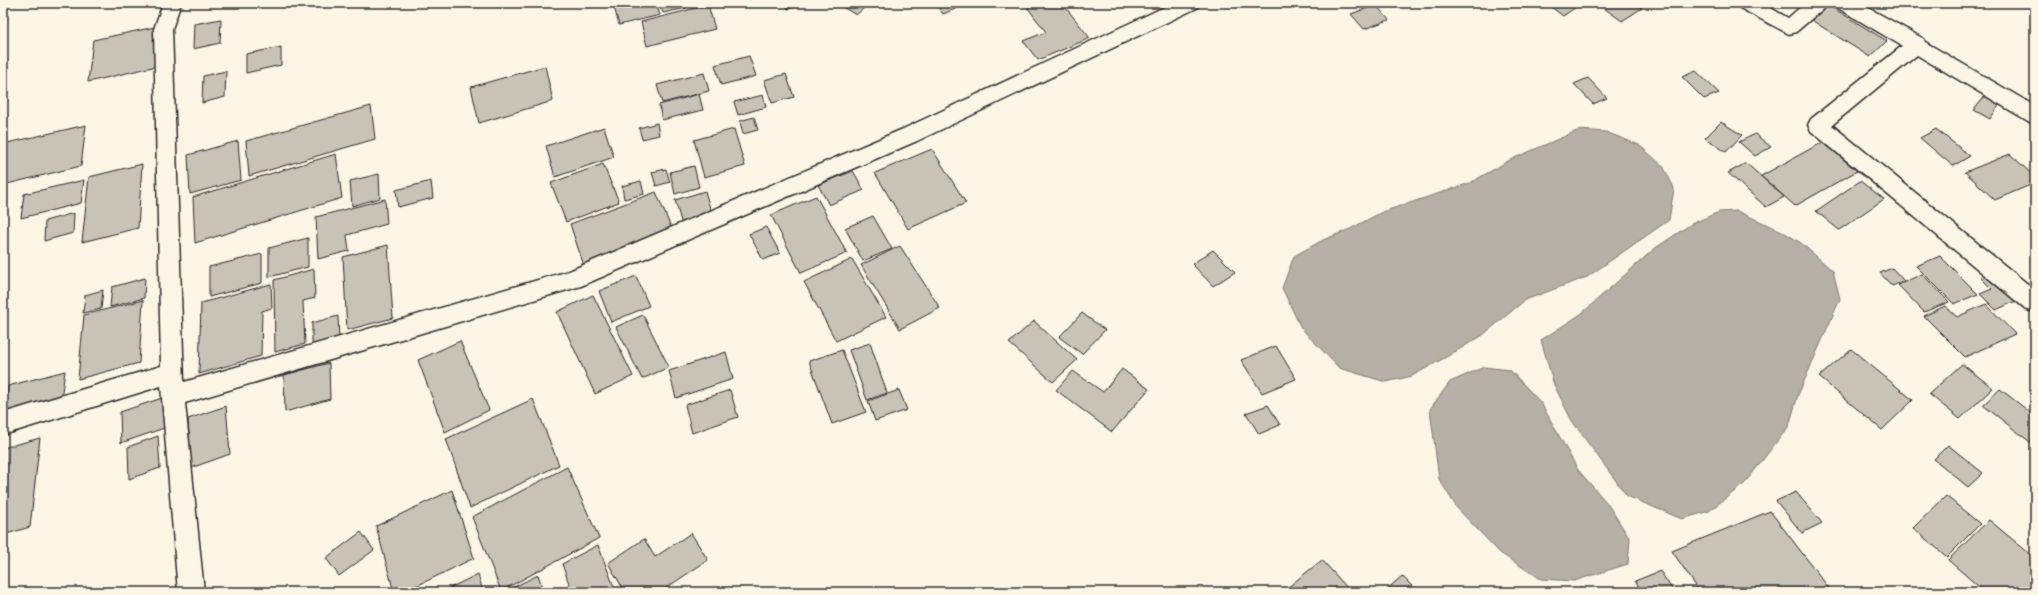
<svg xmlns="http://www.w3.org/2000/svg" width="2038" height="595" font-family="'Balsamiq Sans',sans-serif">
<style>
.water{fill:#b4b0a5;stroke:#7d7b74}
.building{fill:#c8c3b7;stroke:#2b2b2b}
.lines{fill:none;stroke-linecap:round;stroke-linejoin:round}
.minor-casing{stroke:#2b2b2b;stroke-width:3}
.minor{fill:#fcf5e5;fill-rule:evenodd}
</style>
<rect width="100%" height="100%" fill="#fcf5e5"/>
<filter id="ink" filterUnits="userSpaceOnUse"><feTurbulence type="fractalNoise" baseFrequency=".025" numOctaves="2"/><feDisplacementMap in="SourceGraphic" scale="8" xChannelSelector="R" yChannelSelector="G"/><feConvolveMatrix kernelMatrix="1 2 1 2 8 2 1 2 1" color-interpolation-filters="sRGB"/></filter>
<g filter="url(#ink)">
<!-- water -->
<g class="water">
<path d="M1579,130L1606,132L1639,145L1663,166L1674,188L1669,220L1587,277L1525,300L1483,335L1448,356L1412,376L1386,382L1339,368L1301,328L1282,288L1294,256L1323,240L1350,229L1382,212L1470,183L1510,160Z"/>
<path d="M1737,211L1782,231L1801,243L1833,271L1840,299L1798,395L1789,426L1744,484L1709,511L1682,519L1627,496L1572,421L1554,385L1541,340L1581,314L1654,249L1691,224L1719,212Z"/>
<path d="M1484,367L1510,370L1541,403L1578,470L1607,503L1630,539L1628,564L1574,581L1541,579L1500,553L1457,508L1439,479L1430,409L1450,382Z"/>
</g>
<!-- building -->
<g class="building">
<path d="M629,3H656L660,15L619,25L614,7Z"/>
<path d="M660,3H685L686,8L663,13Z"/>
<path d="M786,3H813L788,9Z"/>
<path d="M836,3H870L856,15Z"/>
<path d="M935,3H970L943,14Z"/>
<path d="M1024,3H1062L1090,38L1038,60L1023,41L1046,32Z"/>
<path d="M1546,3H1582L1563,16Z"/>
<path d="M1597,3H1634L1642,8L1622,21Z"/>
<path d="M1825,3L1887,41L1870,57L1808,18Z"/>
<path d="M708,5L715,29L647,46L641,22Z"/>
<path d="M1376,5L1389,20L1364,29L1351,14Z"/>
<path d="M221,19L220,43L193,49L194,24Z"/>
<path d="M160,26L157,66L88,82L93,40Z"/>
<path d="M281,47V65L246,73V54Z"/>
<path d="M749,56L756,76L721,85L715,65Z"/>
<path d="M545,66L553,101L479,123L471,87Z"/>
<path d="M226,71L225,97L202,103L203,76Z"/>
<path d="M1696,71L1719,93L1704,99L1682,77Z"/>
<path d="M704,73L709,91L662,103L657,85Z"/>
<path d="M786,74L794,97L772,103L764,80Z"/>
<path d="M1588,78L1607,98L1593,104L1574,84Z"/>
<path d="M699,94L703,110L662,120L659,105Z"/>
<path d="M763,95L766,107L738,115L734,102Z"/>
<path d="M1985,96L2000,104L1990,119L1974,110Z"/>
<path d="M371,106L375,139L249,176L246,141Z"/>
<path d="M754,117L758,130L743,134L740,121Z"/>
<path d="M1721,122L1742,135L1726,152L1705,138Z"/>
<path d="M657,123L659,135L642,139L639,128Z"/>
<path d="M86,125L81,166L3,185V144Z"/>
<path d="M604,127L614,157L555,177L546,146Z"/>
<path d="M734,129L745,166L704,177L694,140Z"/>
<path d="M1936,129L1970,156L1953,166L1920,138Z"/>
<path d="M1755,134L1771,147L1755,156L1739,142Z"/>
<path d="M238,141L241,180L190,194L188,155Z"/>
<path d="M1823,142L1857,171L1795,206L1761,176Z"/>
<path d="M932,149L966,203L908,229L875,173Z"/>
<path d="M336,154L342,198L195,243L193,197Z"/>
<path d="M2010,154L2035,177V183L1995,200L1965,172Z"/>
<path d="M1746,163L1784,197L1766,207L1728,173Z"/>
<path d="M142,164L138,228L82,242L89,177Z"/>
<path d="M603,164L619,202L566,222L551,183Z"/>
<path d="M694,166L699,187L675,194L670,172Z"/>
<path d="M666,169L670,182L656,186L652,172Z"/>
<path d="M853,171L864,190L829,205L818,185Z"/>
<path d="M379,174L380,198L352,206L350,181Z"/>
<path d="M84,180L81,203L21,218L24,194Z"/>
<path d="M431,181L433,198L398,207L396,190Z"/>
<path d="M641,181L644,194L624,199L622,186Z"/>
<path d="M1860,181L1884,199L1839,230L1816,211Z"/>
<path d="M705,191L712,215L682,225L675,200Z"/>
<path d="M656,192L673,232L584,266L570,224Z"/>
<path d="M816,196L847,253L801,273L771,215Z"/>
<path d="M385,199L387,224L347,235L349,251L318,259L316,217Z"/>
<path d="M74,213L73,233L44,241L45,221Z"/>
<path d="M873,216L892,249L863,261L845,228Z"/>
<path d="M766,227L780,253L763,260L749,234Z"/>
<path d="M308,238V267L269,277V248Z"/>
<path d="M388,245L393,318L347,330L343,257Z"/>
<path d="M900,246L940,308L900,329L861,265Z"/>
<path d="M1213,250L1235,272L1213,286L1192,264Z"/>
<path d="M262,254V283L209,297V267Z"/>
<path d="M1940,256L1978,294L1954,304L1916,266Z"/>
<path d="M852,259L886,317L836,341L804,282Z"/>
<path d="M1892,268L1904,281L1892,286L1880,273Z"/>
<path d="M314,269L315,298L303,301L305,344L275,352L274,280Z"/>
<path d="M1922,274L1949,302L1924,312L1898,285Z"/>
<path d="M1992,274L2018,300L1996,310L1980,294L1992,289L1981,278Z"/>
<path d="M636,276L649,306L611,322L599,291Z"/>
<path d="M145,278L144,298L110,307L112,287Z"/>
<path d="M271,284L272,308L262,311L261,356L199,374L201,303Z"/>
<path d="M103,290L101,309L83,313L85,295Z"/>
<path d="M593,295L633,376L595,394L557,312Z"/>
<path d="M143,300L139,363L78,379L84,315Z"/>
<path d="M1986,304L2015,334L1965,357L1924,316L1945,306L1957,317Z"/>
<path d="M1082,313L1105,330L1082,354L1059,337Z"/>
<path d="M643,315L669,367L642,379L616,327Z"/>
<path d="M338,316L339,341L312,348V323Z"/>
<path d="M1034,321L1077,360L1053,382L1009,343Z"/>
<path d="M460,341L489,410L445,432L418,360Z"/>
<path d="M870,343L887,393L867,400L849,350Z"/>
<path d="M1276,346L1296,379L1262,393L1241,360Z"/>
<path d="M1851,349L1913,400L1882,430L1819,377Z"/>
<path d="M842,350L866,412L832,424L809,361Z"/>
<path d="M726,352L733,379L676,398L669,371Z"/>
<path d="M329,363L330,399L285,412L284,375Z"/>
<path d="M1962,364L1993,388L1960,419L1929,394Z"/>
<path d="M1122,369L1149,389L1112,432L1056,390L1073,371L1103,392Z"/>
<path d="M65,371L61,399L4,415L8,386Z"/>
<path d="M2000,389L2035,416V446L1983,405Z"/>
<path d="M730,390L738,417L692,433L685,405Z"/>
<path d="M899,390L907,410L875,421L868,401Z"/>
<path d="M165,397L167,427L121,443L120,412Z"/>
<path d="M533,399L559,465L470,508L446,439Z"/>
<path d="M1268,405L1280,425L1259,434L1246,413Z"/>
<path d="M226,406L230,454L191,468L188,419Z"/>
<path d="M158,436L160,468L129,479L128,447Z"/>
<path d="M40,438L30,527L3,535V448Z"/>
<path d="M1948,445L1983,473L1968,487L1934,459Z"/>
<path d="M567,467L599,538L501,591L472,517Z"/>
<path d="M452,490L474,558L404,592H394L376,526Z"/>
<path d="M1796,492L1822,523L1802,533L1776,501Z"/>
<path d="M1946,496L1980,524L1947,557L1913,528Z"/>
<path d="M1770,511L1832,592H1700L1672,551Z"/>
<path d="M1989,520L2035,558V592H1985L1948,560Z"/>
<path d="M361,532L374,550L339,576L326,558Z"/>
<path d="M691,533L708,560L660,592H625L608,563L644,539L655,557Z"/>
<path d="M598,545L616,592H572L562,564Z"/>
<path d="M1322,560L1351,592H1282Z"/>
<path d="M1660,571L1674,592H1642L1635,581Z"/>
<path d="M478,574L483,592H442Z"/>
<path d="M538,575L544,592H513L512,588Z"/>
<path d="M1402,576L1418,592H1384Z"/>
<path d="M1581,587L1585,592H1571Z"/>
</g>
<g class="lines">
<defs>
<g id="minor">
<path d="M163,3H181L172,29L184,382L569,271L903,129L1173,3H1199L1197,8L917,141L581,286L185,403L204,592H178L161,386L3,435V413L161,366L154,29Z"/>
<path d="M1738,3H1762L1788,18L1805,3H1826L1824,8L1796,32L1789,34L1740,8Z"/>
<path d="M1836,3H1860L1924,39L1925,42L2035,106V124L2028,121L1917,55L1832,125L2035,290V312L2027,310L1811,131L1808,125L1811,119L1902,46L1838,8Z"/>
</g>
</defs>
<!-- minor casing -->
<use href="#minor" class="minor-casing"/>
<!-- minor -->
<use href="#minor" class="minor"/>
</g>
</g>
<!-- margin -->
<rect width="2038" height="595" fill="none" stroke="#fcf5e5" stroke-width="16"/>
<rect x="8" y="8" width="2022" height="579" fill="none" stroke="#2b2b2b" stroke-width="1.5" filter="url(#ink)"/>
</svg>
